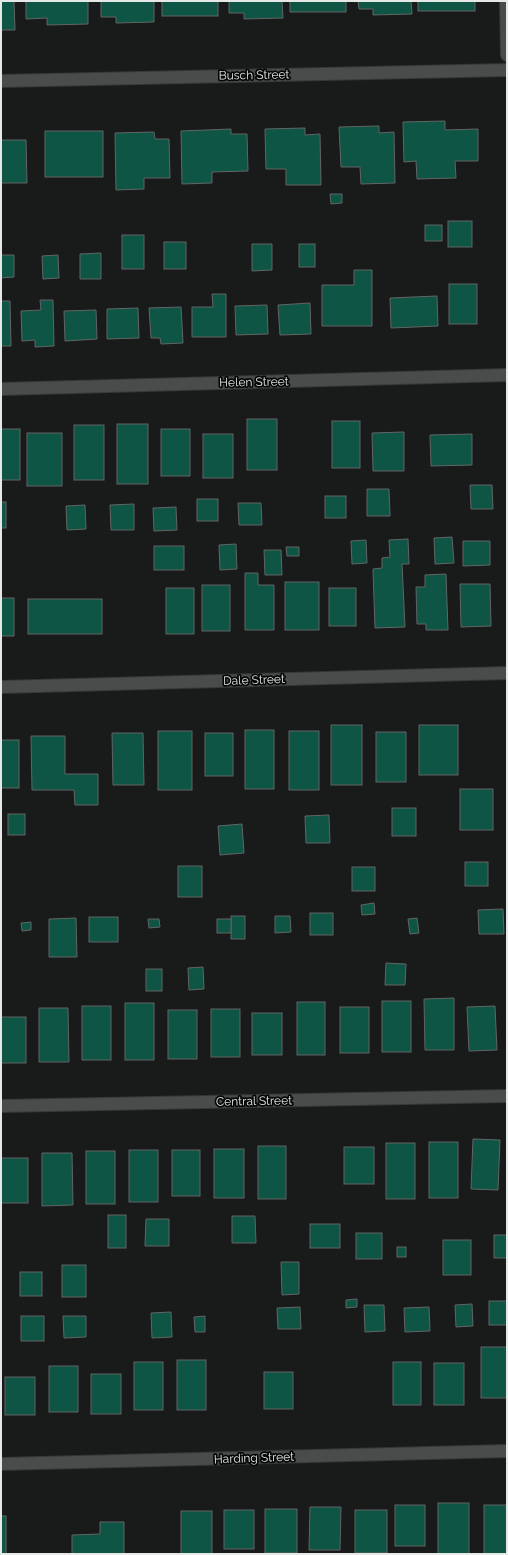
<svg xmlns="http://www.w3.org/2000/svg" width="508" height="1555" font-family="Raleway,sans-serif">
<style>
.building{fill:#0e5545;stroke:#626564}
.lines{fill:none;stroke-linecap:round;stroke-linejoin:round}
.minor-casing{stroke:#363838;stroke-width:14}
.minor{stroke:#494c4b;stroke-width:12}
.labels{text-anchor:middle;stroke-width:3.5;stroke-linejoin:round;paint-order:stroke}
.street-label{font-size:12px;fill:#e6e8e7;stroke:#050606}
</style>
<rect width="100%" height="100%" fill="#191b1a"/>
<!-- building -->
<g class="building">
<path d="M1,1H14L15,30H1Z"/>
<path d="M26,1H88V24L47,25V18L26,19Z"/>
<path d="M101,1H154V22L116,23V17H101Z"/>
<rect x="162" y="1" width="56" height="15"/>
<path d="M229,1H282L283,18L244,19V13H229Z"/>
<rect x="290" y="1" width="56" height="11"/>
<path d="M358,1H411L412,14L373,15V9H359Z"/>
<rect x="418" y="1" width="57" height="10"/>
<path d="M445,121V130L478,129V161H455L456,178L417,179L416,161L404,162L403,122Z"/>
<path d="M379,126V133L394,132L395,183L361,184L360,167H341L339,127Z"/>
<path d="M305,128V135L320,134L321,185H286V169H266L265,129Z"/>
<path d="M231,129V134H247L248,171L212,172V183L182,184L181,131Z"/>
<rect x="45" y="131" width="58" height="46"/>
<path d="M154,132L155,139H169L170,178H144V189L116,190L115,133Z"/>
<path d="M1,140H26L27,183H1Z"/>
<path d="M330,194H342V203L331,204Z"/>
<rect x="448" y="221" width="24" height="26"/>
<rect x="425" y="225" width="17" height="16"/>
<rect x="122" y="235" width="22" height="34"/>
<rect x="164" y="242" width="22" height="27"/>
<path d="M252,244H272V270L252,271Z"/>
<rect x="299" y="244" width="16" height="23"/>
<path d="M101,253V279H80V254Z"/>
<path d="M1,255H14V277L1,278Z"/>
<path d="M58,255L59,278L43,279L42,256Z"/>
<path d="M354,270H372V326H322V285H354Z"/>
<rect x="449" y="284" width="28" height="40"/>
<path d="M212,294H226V337H192V307H213Z"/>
<path d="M437,296L438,326L391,328L390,298Z"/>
<path d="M40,300H53L54,346L35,347V340L22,341L21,311L41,310Z"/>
<path d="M1,301H10L11,346H1Z"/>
<path d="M310,303L311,334L280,335L278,305Z"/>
<path d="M267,305L268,334L236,335L235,306Z"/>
<path d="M181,307L183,343L161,344L160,338H151L149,308Z"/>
<path d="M138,308L139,338L107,339V309Z"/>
<path d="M96,310L97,339L65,341L64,311Z"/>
<rect x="247" y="419" width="30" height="51"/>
<rect x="332" y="421" width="28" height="47"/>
<rect x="117" y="424" width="31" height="60"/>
<rect x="74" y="425" width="30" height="55"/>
<rect x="1" y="429" width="19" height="51"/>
<rect x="161" y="429" width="29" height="47"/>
<path d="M404,432V471H373L372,433Z"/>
<rect x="27" y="433" width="35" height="53"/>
<rect x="203" y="434" width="30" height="44"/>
<path d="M472,434V465L431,466L430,435Z"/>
<path d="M470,485H492L493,509H471Z"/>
<path d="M367,489H389L390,516H367Z"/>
<rect x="325" y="496" width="21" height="22"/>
<rect x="197" y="499" width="21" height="22"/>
<rect x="1" y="502" width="5" height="26"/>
<path d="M238,503H261L262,525H239Z"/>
<path d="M134,504V530H111L110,505Z"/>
<path d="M85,505L86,529L67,530L66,506Z"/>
<path d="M176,507L177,530L154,531L153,508Z"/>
<path d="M452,537L454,563L435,564L434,538Z"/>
<path d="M408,539L409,564H402L405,627L375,628L373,569L382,568V558L390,557L389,540Z"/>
<path d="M366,540L367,563L352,564L351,541Z"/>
<path d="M463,541H490V565L463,566Z"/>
<path d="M236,544L237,569L220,570L219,545Z"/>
<rect x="154" y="546" width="30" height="24"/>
<path d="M286,547H299V556H287Z"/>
<path d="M264,550H281L282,575H265Z"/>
<path d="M245,573H258V585H274V630H245Z"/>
<path d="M446,574L448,630H426V624H417L416,587H425V575Z"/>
<rect x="285" y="582" width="34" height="48"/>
<path d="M460,584H490L491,626L461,627Z"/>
<rect x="202" y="585" width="28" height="46"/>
<rect x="166" y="588" width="28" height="46"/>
<rect x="329" y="588" width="27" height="38"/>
<rect x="1" y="598" width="13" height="38"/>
<rect x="28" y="599" width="74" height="35"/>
<rect x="331" y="725" width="31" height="60"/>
<rect x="419" y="725" width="39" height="50"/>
<rect x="245" y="730" width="29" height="59"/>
<rect x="158" y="731" width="34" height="59"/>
<rect x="289" y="731" width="30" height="59"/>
<rect x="376" y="732" width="30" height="50"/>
<path d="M112,733H143L144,785H113Z"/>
<rect x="205" y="733" width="28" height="43"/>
<path d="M31,736H65V774H98V805H75L74,790H32Z"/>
<rect x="1" y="740" width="18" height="48"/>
<rect x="460" y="789" width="33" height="41"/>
<rect x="392" y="808" width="24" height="28"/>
<rect x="8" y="814" width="17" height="21"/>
<path d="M329,815L330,843H306L305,816Z"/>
<path d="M242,824L244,853L220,855L218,826Z"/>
<rect x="465" y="862" width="23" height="24"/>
<rect x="178" y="866" width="24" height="31"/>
<rect x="352" y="867" width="23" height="24"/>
<path d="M374,903L375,914L362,915L361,905Z"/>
<path d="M503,909L504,934H479L478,910Z"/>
<rect x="310" y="913" width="23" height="22"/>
<rect x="231" y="916" width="14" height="23"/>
<path d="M275,916H290L291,932L275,933Z"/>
<rect x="89" y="917" width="29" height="25"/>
<path d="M76,918L77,957H49V919Z"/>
<path d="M417,918L419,933L410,934L408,919Z"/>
<path d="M148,919H159L160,927L149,928Z"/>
<rect x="217" y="919" width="14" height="14"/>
<path d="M31,922V930L22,931L21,923Z"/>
<path d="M386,963L406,964L405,985H385Z"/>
<path d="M203,967L204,989L189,990L188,968Z"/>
<rect x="146" y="969" width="16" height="22"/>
<path d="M454,998V1050H425L424,999Z"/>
<rect x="382" y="1001" width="29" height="51"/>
<rect x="297" y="1002" width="28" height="53"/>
<rect x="125" y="1003" width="29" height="57"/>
<rect x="82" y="1006" width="29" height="54"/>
<path d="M495,1006L497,1050L469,1051L467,1007Z"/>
<rect x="340" y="1007" width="29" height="46"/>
<path d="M39,1008H68L69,1062H39Z"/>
<rect x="211" y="1009" width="29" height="48"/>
<rect x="168" y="1010" width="29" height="49"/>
<rect x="252" y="1013" width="30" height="42"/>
<rect x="1" y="1017" width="25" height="46"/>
<path d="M473,1139L500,1140L498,1190L471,1189Z"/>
<rect x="429" y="1142" width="29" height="56"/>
<rect x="386" y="1143" width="29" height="56"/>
<rect x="258" y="1146" width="28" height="53"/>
<rect x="344" y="1147" width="30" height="37"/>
<rect x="214" y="1149" width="30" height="49"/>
<rect x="129" y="1150" width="29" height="52"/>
<rect x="172" y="1150" width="28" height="46"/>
<rect x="86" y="1151" width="29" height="53"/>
<path d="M42,1153H72L73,1205L42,1206Z"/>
<rect x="1" y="1158" width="27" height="45"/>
<rect x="108" y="1215" width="18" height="33"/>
<path d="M232,1216H255L256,1243H232Z"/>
<path d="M146,1219H169V1246H145Z"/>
<rect x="310" y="1224" width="30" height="24"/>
<rect x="356" y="1233" width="26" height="26"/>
<rect x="494" y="1235" width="13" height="23"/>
<rect x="443" y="1240" width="28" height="35"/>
<rect x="397" y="1247" width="9" height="10"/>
<path d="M281,1262H299V1294L282,1295Z"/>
<rect x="62" y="1265" width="24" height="32"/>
<rect x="20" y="1272" width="22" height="24"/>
<path d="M357,1299V1307L346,1308V1300Z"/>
<rect x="489" y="1301" width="18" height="24"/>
<path d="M472,1304L473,1326L456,1327L455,1305Z"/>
<path d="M364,1305H384L385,1331L365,1332Z"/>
<path d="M300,1307L301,1329H278L277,1308Z"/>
<path d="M429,1307L430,1331L405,1332L404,1308Z"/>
<path d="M171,1312L172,1337L152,1338L151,1313Z"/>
<rect x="21" y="1316" width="23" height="25"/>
<path d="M63,1316H86V1337L64,1338Z"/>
<path d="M205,1316V1332H195L194,1317Z"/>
<rect x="481" y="1347" width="26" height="51"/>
<rect x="177" y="1360" width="29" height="50"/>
<rect x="134" y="1362" width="29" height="48"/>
<rect x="393" y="1362" width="28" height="43"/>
<rect x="434" y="1363" width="30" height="42"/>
<rect x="49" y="1366" width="29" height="46"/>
<rect x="264" y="1372" width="29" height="37"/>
<rect x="91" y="1374" width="30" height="40"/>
<rect x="5" y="1377" width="30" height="38"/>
<rect x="438" y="1503" width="31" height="51"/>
<rect x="395" y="1505" width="30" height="41"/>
<rect x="484" y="1505" width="23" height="49"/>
<path d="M310,1507H341L340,1550H309Z"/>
<rect x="265" y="1509" width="32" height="44"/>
<rect x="224" y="1510" width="30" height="39"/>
<rect x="355" y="1510" width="32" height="43"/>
<rect x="181" y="1511" width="31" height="43"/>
<rect x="1" y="1516" width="5" height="38"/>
<path d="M100,1522H124V1554H72V1535L100,1534Z"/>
</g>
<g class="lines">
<defs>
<g id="minor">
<path d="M506,1L507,55"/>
<path d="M1,81L507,70"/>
<path d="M1,389L507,375"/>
<path d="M1,687L507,673"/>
<path d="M1,1106L507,1096"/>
<path d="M1,1464L507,1451"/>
</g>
</defs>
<!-- minor casing -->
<use href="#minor" class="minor-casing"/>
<!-- minor -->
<use href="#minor" class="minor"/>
</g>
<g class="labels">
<!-- street labels -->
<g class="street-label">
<text transform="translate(254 75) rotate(-1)" y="4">Busch Street</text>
<text transform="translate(254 382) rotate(-1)" y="4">Helen Street</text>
<text transform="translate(254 680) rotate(-2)" y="4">Dale Street</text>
<text transform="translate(254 1101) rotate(-1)" y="4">Central Street</text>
<text transform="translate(254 1458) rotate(-2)" y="4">Harding Street</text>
</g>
</g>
<!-- border -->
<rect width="508" height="1555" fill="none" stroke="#e6e8e7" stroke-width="4"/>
</svg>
